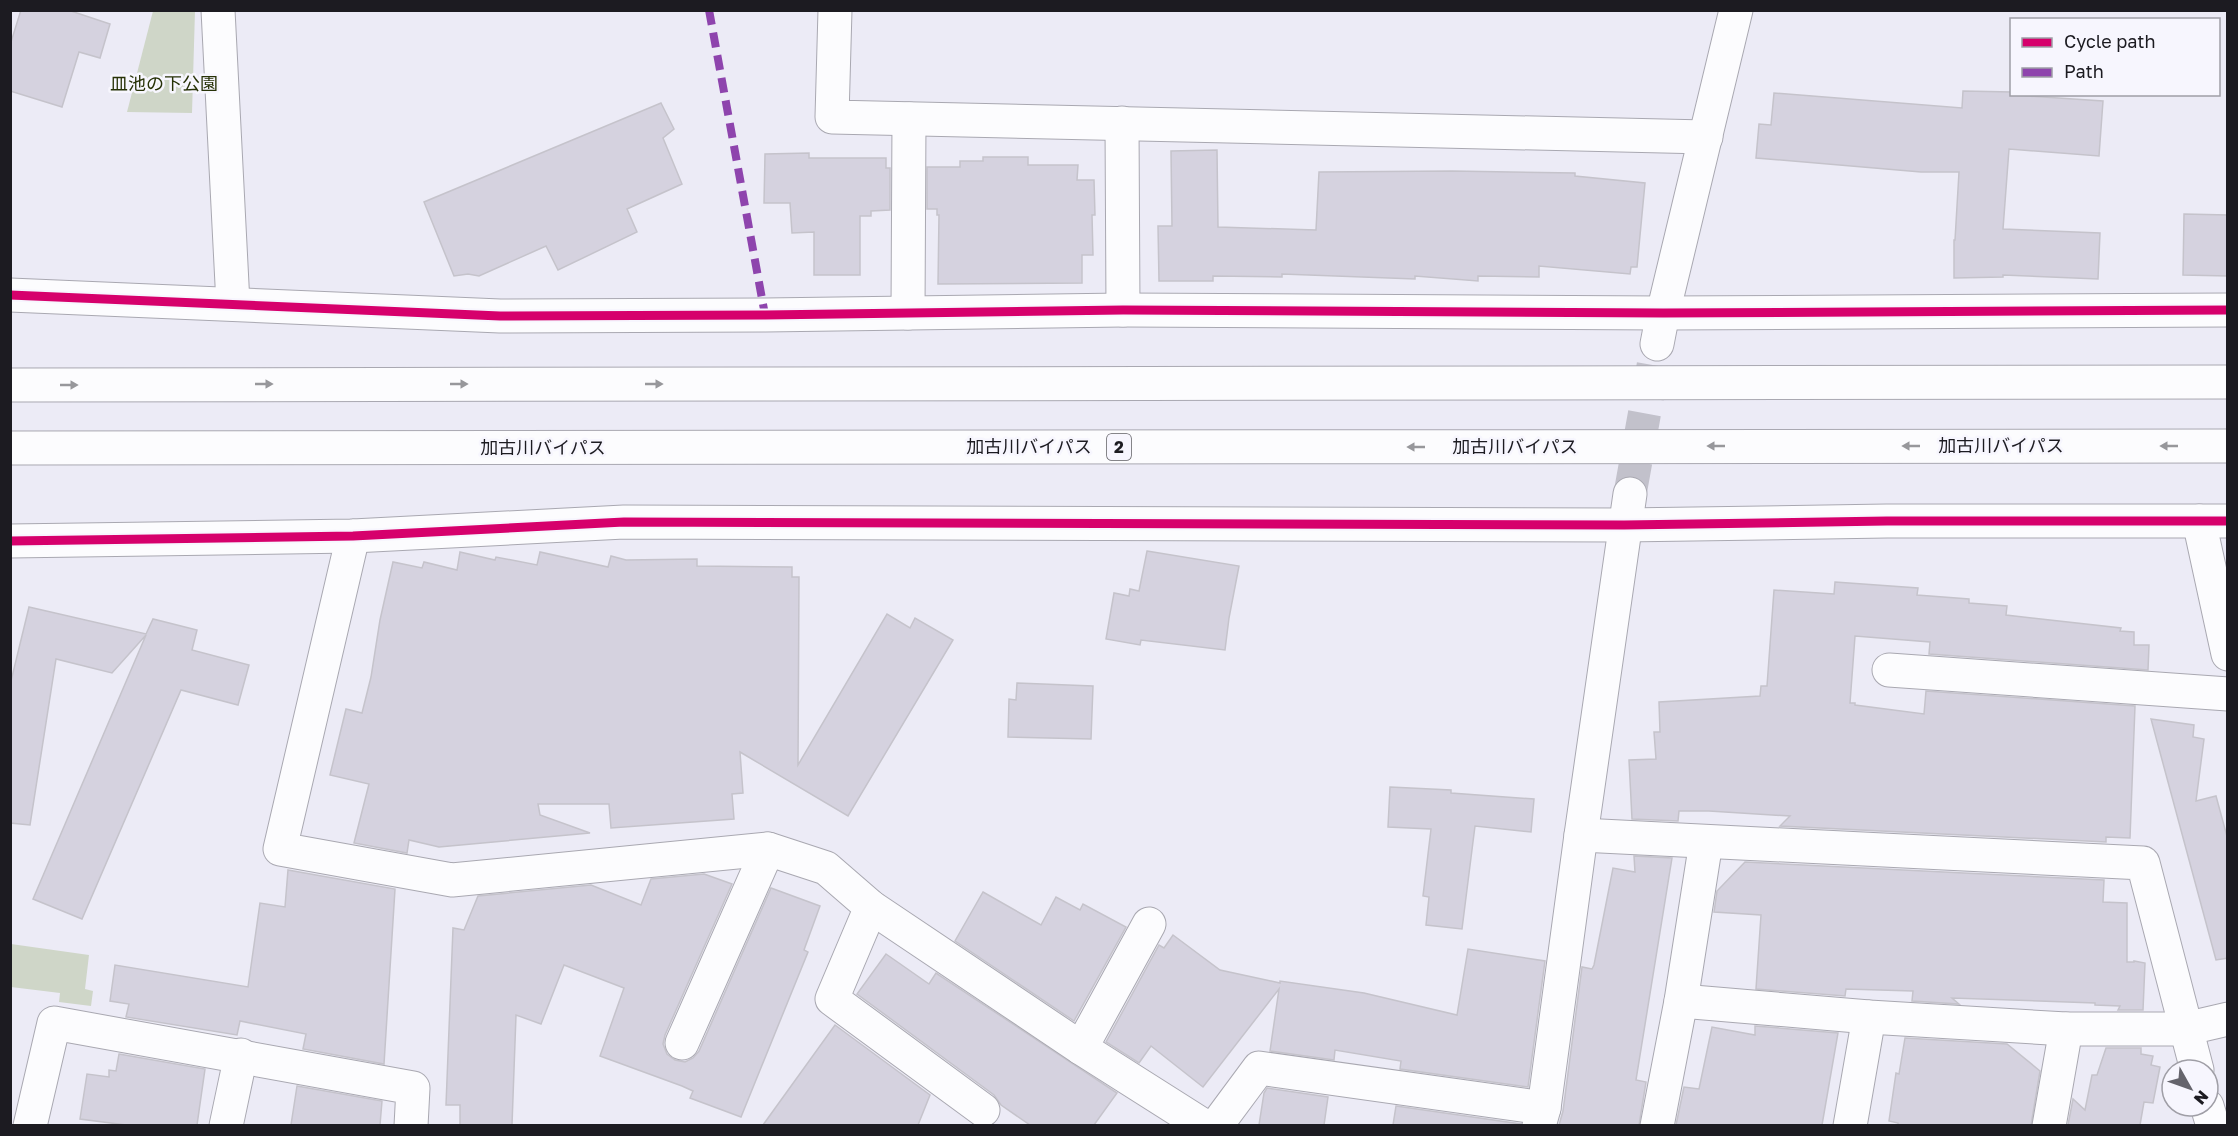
<svg xmlns="http://www.w3.org/2000/svg" width="2238" height="1136" font-family="'Golos Text','Noto Sans JP',sans-serif">
<style>
.green{fill:#cfd6c8}
.building{fill:#d5d2df;stroke:#c5c3cb;stroke-width:1.5}
.lines{fill:none;stroke-linecap:round;stroke-linejoin:round}
.street-tunnel{stroke:#c2c1cb;stroke-width:33;stroke-dasharray:33 16;stroke-linecap:butt}
.street-casing{stroke:#a9a8b1;stroke-width:35}
.highway-casing{stroke:#a9a8b1;stroke-width:35}
.street{stroke:#fcfcfe;stroke-width:33}
.highway{stroke:#fcfcfe;stroke-width:33}
.quiet{stroke:#8e44ad;stroke-width:8;stroke-dasharray:15 8;stroke-linecap:butt}
.cycleway-casing{stroke:#f7f6fe;stroke-width:13}
.cycleway{stroke:#d6006c;stroke-width:9}
.oneway{fill:#97979b}
.labels{text-anchor:middle;stroke-width:5;stroke-linejoin:round;paint-order:stroke}
.shield{fill:#f7f6fe;stroke:#5e5d63;stroke-width:1.5}
.shield-label{font-size:16px;font-weight:bold;fill:#1c1b21}
.park-label{font-size:18px;fill:#273207;stroke:#f7f6fe}
.street-label{font-size:18px;fill:#1c1b21;stroke:#f7f6fe}
</style>
<rect width="100%" height="100%" fill="#ecebf6"/>
<!-- green -->
<g class="green">
<path d="M153,11H195L192,113L127,112Z"/>
<path d="M11,944L89,955L85,989L93,991L91,1006L59,1002L60,993L11,987Z"/>
</g>
<!-- building -->
<g class="building">
<path d="M21,10H68L110,24L100,58L79,52L62,107L10,91V45Z"/>
<path d="M1963,91L2012,92V95L2103,101L2099,156L2009,149L2003,229L2100,233L2098,279L2003,275V277L1954,278V240H1955L1959,172H1921L1756,158L1759,124L1771,125L1774,93L1962,108Z"/>
<path d="M661,103L674,129L663,138L682,184L627,209L637,232L558,270L546,246L479,276L468,274L454,276L424,202Z"/>
<path d="M1217,150L1218,227L1316,230L1319,172L1452,171L1575,173V176L1645,183L1637,267H1631L1630,274L1539,266V277L1478,276V281L1415,276V279L1282,274V277L1213,276V281H1159L1158,226H1172L1171,151Z"/>
<path d="M809,153V158H886V168H890V210L871,211V216H860V275H814V232L792,233L790,203H764L765,154Z"/>
<path d="M983,157H1028V165H1078L1077,180H1094L1095,215H1092L1093,255H1082V283L938,284L939,215H937V209H927V167H960V161H983Z"/>
<path d="M2184,214L2228,215V276L2183,275Z"/>
<path d="M1147,551L1239,566L1229,618L1225,650L1141,640L1140,645L1106,639L1114,593L1129,596L1130,589L1139,591Z"/>
<path d="M460,552L495,560L496,557L537,565L540,552L608,567L611,556L626,560L697,559V566L792,567V577H799L798,765L887,614L910,628L915,618L953,640L848,816L740,752L743,793L732,794L734,819L611,828L609,804H538L540,815L590,833L439,847L409,840L407,853L354,843L369,784L330,775L346,709L362,713L371,677L380,620L393,562L422,568L424,562L457,570Z"/>
<path d="M1835,582L1918,588L1917,595L1969,599V603L2007,606L2006,615L2121,628L2120,631L2134,632V645H2149L2148,670L1929,654L1930,642L1855,636L1850,703H1855V705L1924,714L1926,691L2135,706L2130,838L2106,837V842L1780,826L1790,816L1709,811H1679L1678,821L1632,819L1629,760L1656,759L1654,732H1660L1659,702L1760,696L1761,686H1767L1774,590L1834,594Z"/>
<path d="M29,607L146,634L153,619L197,630L192,650L249,665L238,705L181,690L82,919L33,899L146,635L112,673L56,659L30,825L10,823V685Z"/>
<path d="M1017,683L1093,686L1091,739L1008,737L1009,699L1016,700Z"/>
<path d="M2151,719L2194,725L2193,737L2204,739L2196,801L2216,796L2228,840V958L2216,960Z"/>
<path d="M1390,787L1451,790V793L1534,799L1531,832L1475,826L1462,929L1426,925L1429,897L1423,896L1431,829L1388,827Z"/>
<path d="M1634,856L1672,858L1636,1080L1646,1082L1639,1125H1559L1563,1111L1582,967L1592,969L1594,965L1613,868L1635,872Z"/>
<path d="M1745,862L2104,880L2103,902L2127,903V962H2134V961L2145,963L2143,1010H2118L2120,1006L2095,1005V1003L1952,998L1959,1004L1912,1001L1913,991L1846,989L1845,996L1756,989L1761,915L1714,912L1717,891Z"/>
<path d="M288,870L395,889L384,1064L303,1049L306,1034L240,1021L237,1035L126,1017L129,1004L110,1001L115,965L248,987L260,903L285,907Z"/>
<path d="M704,874L732,884L665,1035L663,1044L667,1054L675,1060L685,1062L693,1058L699,1051L771,888L820,906L804,950L808,952L741,1117L690,1098L693,1091L682,1086L600,1056L624,988L564,965L541,1024L516,1015L512,1125H460V1105H446L453,928L464,930L478,896L591,885L641,905L651,879Z"/>
<path d="M983,892L1041,925L1056,897L1080,910L1083,904L1126,927L1074,1021L955,941Z"/>
<path d="M1173,935L1220,970L1280,983V981L1364,993L1457,1015L1468,949L1545,961L1528,1087L1400,1069L1401,1061L1335,1050L1334,1060L1270,1051L1279,989L1203,1087L1151,1046L1139,1063L1106,1042L1159,945L1164,948Z"/>
<path d="M886,954L929,984L936,973L1117,1093L1094,1125H1030L1001,1105L994,1095L857,994Z"/>
<path d="M835,1025L930,1095L918,1125H763Z"/>
<path d="M1755,1026L1838,1033L1822,1125H1676L1684,1087L1699,1089L1712,1027L1755,1035Z"/>
<path d="M1905,1038L2007,1044L2040,1071L2031,1125H1898V1123L1889,1121L1896,1073L1899,1074Z"/>
<path d="M2106,1048H2141V1054L2153,1056L2151,1065L2160,1067L2153,1103L2144,1102L2140,1125H2068L2073,1099L2085,1110L2092,1075H2097Z"/>
<path d="M119,1054L205,1069L197,1125H126L80,1119L87,1074L109,1077V1070L116,1071Z"/>
<path d="M297,1086L382,1101L380,1125H291Z"/>
<path d="M1267,1088L1328,1097L1324,1125H1259L1264,1093Z"/>
<path d="M1396,1106L1521,1124V1125H1393Z"/>
</g>
<g class="lines">
<!-- street-tunnel -->
<path class="street-tunnel" d="M1630,494L1657,344"/>
<defs>
<g id="street">
<path d="M218,10L233,304"/>
<path d="M835,10L832,117L1706,137"/>
<path d="M1122,123L1123,310"/>
<path d="M10,295L500,316L765,315L1123,310L1663,313L2228,310"/>
<path d="M908,313L909,119"/>
<path d="M1657,344L1663,313L1736,10"/>
<path d="M2199,521L2228,654"/>
<path d="M353,536L280,849L452,880L768,849L826,868L871,907L1081,1048L1204,1126"/>
<path d="M10,541L353,536L624,522L1624,525L1887,521H2228"/>
<path d="M1889,670L2228,694"/>
<path d="M1581,835L2143,863L2197,1070"/>
<path d="M871,907L832,999L983,1110"/>
<path d="M1681,1001L1869,1017L2066,1029H2185L2228,1019"/>
<path d="M682,1043L768,849"/>
<path d="M1081,1048L1149,924"/>
<path d="M2207,1106L2213,1126"/>
<path d="M30,1126L54,1023L413,1088L411,1126"/>
<path d="M226,1126L241,1055"/>
<path d="M1216,1126L1259,1068L1544,1108"/>
<path d="M1539,1126L1544,1108L1581,835L1630,494"/>
<path d="M1657,1126L1681,1001L1706,842"/>
<path d="M1850,1126L1869,1017"/>
<path d="M2049,1126L2066,1029"/>
</g>
<g id="highway">
<path d="M10,385L2228,382"/>
<path d="M10,448L2228,446"/>
</g>
</defs>
<!-- street casing -->
<use href="#street" class="street-casing"/>
<!-- highway casing -->
<use href="#highway" class="highway-casing"/>
<!-- street -->
<use href="#street" class="street"/>
<!-- highway -->
<use href="#highway" class="highway"/>
<!-- quiet -->
<path class="quiet" d="M709,10L765,315"/>
<defs>
<g id="cycleway">
<path d="M10,295L500,316L765,315L1123,310L1663,313L2228,310"/>
<path d="M10,541L353,536L624,522L1624,525L1887,521H2228"/>
</g>
</defs>
<!-- cycleway casing -->
<use href="#cycleway" class="cycleway-casing"/>
<!-- cycleway -->
<use href="#cycleway" class="cycleway"/>
</g>
<!-- one-way arrows -->
<defs><path id="oneway-solid" d="M-6-.8H1V-3.2L6.5 0L1 3.2V.8H-6Z" transform="scale(1.5)"/></defs>
<g class="oneway">
<use href="#oneway-solid" transform="translate(264 384)"/>
<use href="#oneway-solid" transform="translate(459 384)"/>
<use href="#oneway-solid" transform="translate(654 384)"/>
<use href="#oneway-solid" transform="translate(69 385)"/>
<use href="#oneway-solid" transform="translate(1716 446) rotate(180)"/>
<use href="#oneway-solid" transform="translate(1911 446) rotate(180)"/>
<use href="#oneway-solid" transform="translate(2169 446) rotate(180)"/>
<use href="#oneway-solid" transform="translate(1416 447) rotate(180)"/>
</g>
<g class="labels">
<!-- shield labels -->
<rect class="shield" x="1107" y="434" width="24" height="26" rx="4.5"/>
<g class="shield-label">
<text x="1119" y="453">2</text>
</g>
<!-- park labels -->
<g class="park-label">
<text x="164" y="90">皿池の下公園</text>
</g>
<!-- street labels -->
<g class="street-label">
<text x="2001" y="452">加古川バイパス</text>
<text x="1029" y="453">加古川バイパス</text>
<text x="1515" y="453">加古川バイパス</text>
<text x="543" y="454">加古川バイパス</text>
</g>
</g>
<!-- border -->
<rect width="2238" height="1136" fill="none" stroke="#1c1b21" stroke-width="24"/>
<!-- legend -->
<rect x="2010" y="18" width="210" height="78" fill="#f7f6fe" stroke="#9f9ea6" stroke-width="1.5"/>
<rect x="2022" y="38" width="30" height="9" fill="#d6006c" stroke="#9f9ea6" stroke-width="1.5"/>
<text x="2064" y="48" font-size="18" fill="#1c1b21">Cycle path</text>
<rect x="2022" y="68" width="30" height="9" fill="#8e44ad" stroke="#9f9ea6" stroke-width="1.5"/>
<text x="2064" y="78" font-size="18" fill="#1c1b21">Path</text>
<!-- north arrow -->
<g transform="translate(2190 1088) rotate(130)"><circle r="28" fill="#f7f6fe" stroke="#9f9ea6" stroke-width="1.5"/>
<path d="M0-4.5L10 22L0 15L-10 22Z" fill="#65646c"/>
<text y="-9" font-size="16" font-weight="bold" text-anchor="middle" fill="#1c1b21">N</text>
</g>
</svg>
